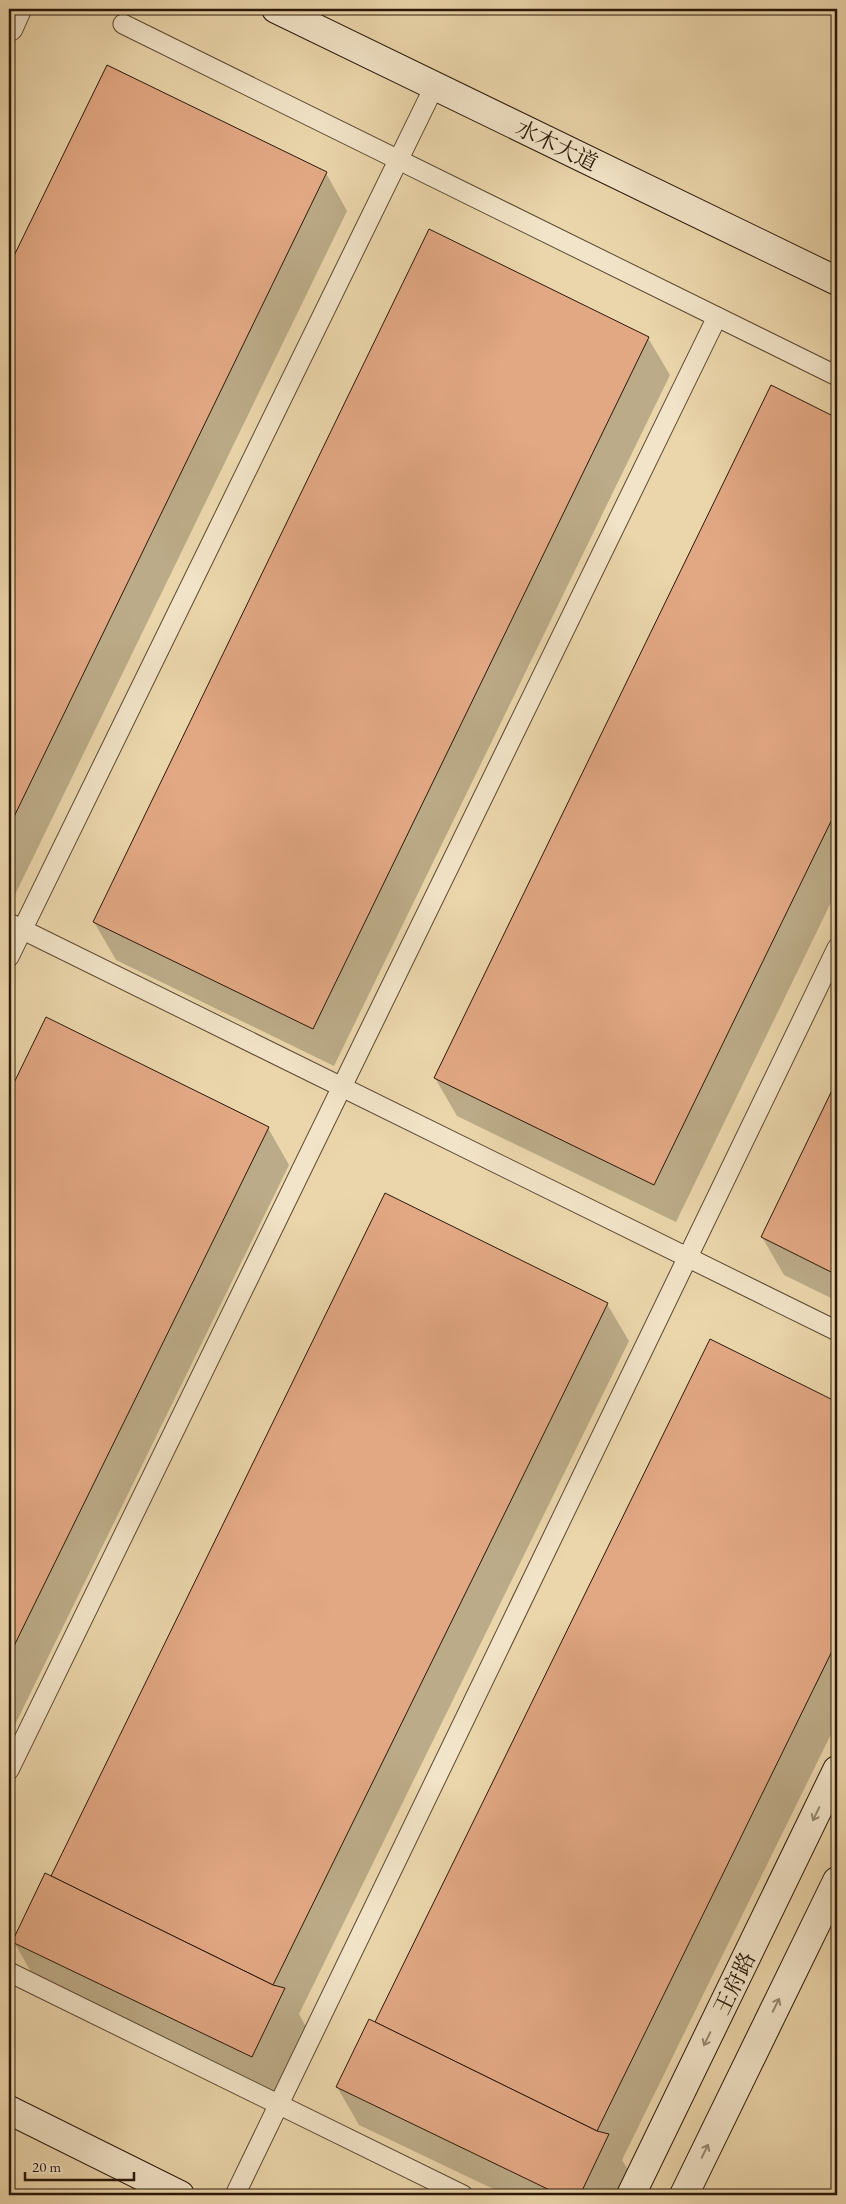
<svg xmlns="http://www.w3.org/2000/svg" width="846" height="2204" font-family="'EB Garamond','Noto Serif SC',serif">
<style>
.shadow{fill:#0003}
.building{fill:#e2a884;stroke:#2b1809}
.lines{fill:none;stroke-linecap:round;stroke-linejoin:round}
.lane-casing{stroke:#5b4832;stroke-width:21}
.street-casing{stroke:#5b4832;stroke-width:30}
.secondary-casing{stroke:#2b1809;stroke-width:30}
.lane{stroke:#f2e4c8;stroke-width:19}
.street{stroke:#f2e4c8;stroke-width:28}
.secondary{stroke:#f2e4c8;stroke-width:28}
.oneway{stroke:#988872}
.labels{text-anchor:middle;stroke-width:4.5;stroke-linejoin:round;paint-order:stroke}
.street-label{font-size:22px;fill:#2b1809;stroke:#f2e4c8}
</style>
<rect width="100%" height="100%" fill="#ebd6ab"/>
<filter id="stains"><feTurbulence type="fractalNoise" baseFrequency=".004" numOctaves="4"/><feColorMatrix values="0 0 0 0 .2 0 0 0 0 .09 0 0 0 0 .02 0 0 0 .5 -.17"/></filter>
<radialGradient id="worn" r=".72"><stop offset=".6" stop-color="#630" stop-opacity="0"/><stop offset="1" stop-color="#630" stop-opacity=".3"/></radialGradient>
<!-- shadow -->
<g class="shadow">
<path d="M107,67L326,173L347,211L12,901L9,900V269Z"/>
<path d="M648,338L670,375L334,1066L116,960L94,922Z"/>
<path d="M771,387L837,419V890L676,1222L457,1116L435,1078Z"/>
<path d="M46,1019L268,1128L289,1165L9,1737V1095Z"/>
<path d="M837,1082V1301L784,1275L762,1237Z"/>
<path d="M607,1304L629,1341L299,2014L306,2027L274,2094L35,1979L14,1942L52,1878Z"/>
<path d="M710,1341L837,1403V1722L622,2160L630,2173L619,2195H506L359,2125L337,2087L375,2023Z"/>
</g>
<!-- building -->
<g class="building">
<path d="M107,65L327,172L9,827V266Z"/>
<path d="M429,229L649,337L313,1029L93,922Z"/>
<path d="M771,385L837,418V809L654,1185L434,1078Z"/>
<path d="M46,1017L269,1127L9,1656V1093Z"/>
<path d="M837,1080V1275L761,1237Z"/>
<path d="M385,1193L608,1303L273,1985L51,1876Z"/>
<path d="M710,1339L837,1402V1641L597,2131L375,2022Z"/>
<path d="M45,1873L273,1985L285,1988L252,2057L12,1942Z"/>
<path d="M369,2019L597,2131L609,2134L580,2195H560L336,2087Z"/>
</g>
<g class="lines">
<defs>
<g id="lane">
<path d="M123,24L837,376"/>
<path d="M9,923L837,1331"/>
<path d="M9,957L435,85"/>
<path d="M9,1770L717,317"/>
<path d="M9,1972L463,2195"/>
<path d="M235,2195L837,948"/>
</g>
<path id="street" d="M9,27L17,9"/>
<g id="secondary">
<path d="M276,9L837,281"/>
<path d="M9,2110L180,2195"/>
<path d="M631,2195L837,1770"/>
<path d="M684,2195L837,1881"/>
</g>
</defs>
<!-- lane casing -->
<use href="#lane" class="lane-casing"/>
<!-- street casing -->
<use href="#street" class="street-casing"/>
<!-- secondary casing -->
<use href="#secondary" class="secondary-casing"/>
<!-- lane -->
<use href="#lane" class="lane"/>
<!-- street -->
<use href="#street" class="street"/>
<!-- secondary -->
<use href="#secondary" class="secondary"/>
</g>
<!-- one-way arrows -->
<defs><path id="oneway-shaft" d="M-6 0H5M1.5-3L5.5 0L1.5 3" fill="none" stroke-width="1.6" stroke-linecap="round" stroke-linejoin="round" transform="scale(1.25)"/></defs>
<g class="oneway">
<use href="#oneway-shaft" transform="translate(816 1814) rotate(116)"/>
<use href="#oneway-shaft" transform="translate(776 2005) rotate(-64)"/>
<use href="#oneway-shaft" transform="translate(707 2039) rotate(116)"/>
<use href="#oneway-shaft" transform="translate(705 2151) rotate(-64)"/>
</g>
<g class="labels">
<!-- street labels -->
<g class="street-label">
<text transform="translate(557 145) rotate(26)" y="8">水木大道</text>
<text transform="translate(734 1983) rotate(-64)" y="8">王府路</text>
</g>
</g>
<!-- margin -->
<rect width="846" height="2204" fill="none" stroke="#ebd6ab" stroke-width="30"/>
<rect x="10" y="10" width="826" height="2184" fill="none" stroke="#2b1809" stroke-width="2.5"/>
<rect x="15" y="15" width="816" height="2174" fill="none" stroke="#2b1809"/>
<!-- scale -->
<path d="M25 2172v8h109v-8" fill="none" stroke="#2b1809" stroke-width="2.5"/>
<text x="32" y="2172" font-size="15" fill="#2b1809" stroke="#f2e4c8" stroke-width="4" paint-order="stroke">20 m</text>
<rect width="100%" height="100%" filter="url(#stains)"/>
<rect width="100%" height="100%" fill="url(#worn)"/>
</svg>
